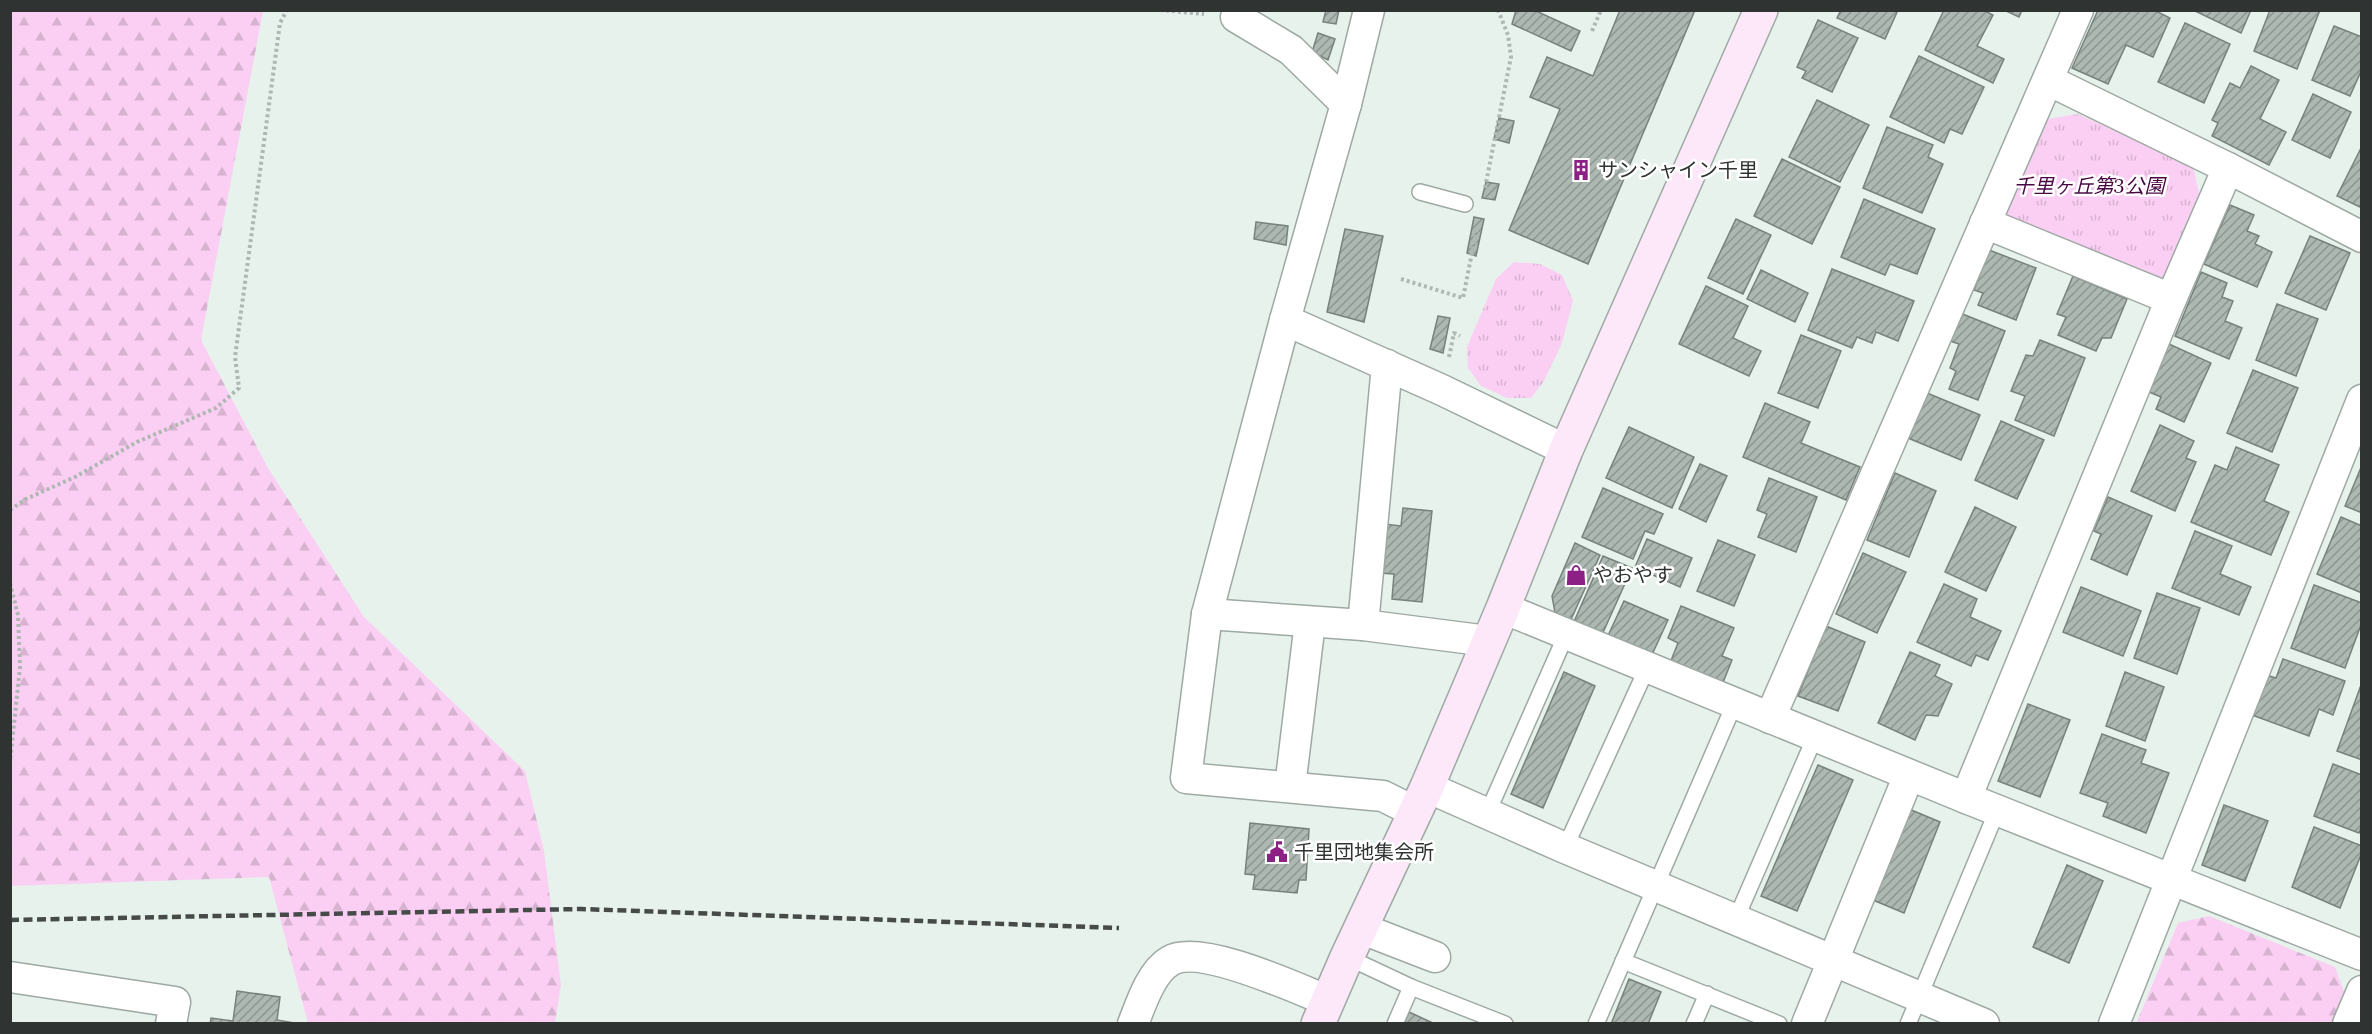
<svg xmlns="http://www.w3.org/2000/svg" width="2372" height="1034" font-family="Lora,'Noto Sans JP',serif">
<style>
.grass{fill:url(#grass-tufts)}
.forest{fill:url(#forest-firs)}
.building{fill:url(#building-hatch);stroke:#78817d;stroke-width:1.5}
.lines{fill:none;stroke-linecap:round;stroke-linejoin:round}
.lane-casing{stroke:#9fa9a4;stroke-width:18}
.street-casing{stroke:#9fa9a4;stroke-width:33}
.secondary-casing{stroke:#9fa9a4;stroke-width:36}
.path{stroke:#afb7b3;stroke-width:4;stroke-dasharray:3 3;stroke-linecap:butt}
.lane{stroke:#fff;stroke-width:15}
.street{stroke:#fff;stroke-width:30}
.secondary{stroke:#fde8f9;stroke-width:33}
.rail{stroke:#464b49;stroke-width:4.5;stroke-dasharray:9 4.5;stroke-linecap:butt}
.labels{text-anchor:middle;stroke-width:5;stroke-linejoin:round;paint-order:stroke}
.poi-label{font-size:20px;fill:#2f3331;stroke:#fff;text-anchor:start}
.park-label{font-size:20px;font-style:italic;fill:#480642;stroke:#fff}
</style>
<defs>
<pattern id="grass-tufts" width="24" height="20" patternUnits="userSpaceOnUse" patternTransform="scale(1.5)"><rect width="24" height="20" fill="#fbcff3"/><path d="M3 7l-1-3M5 7V3M7 7l1-3M15 17l-1-3M17 17v-4M19 17l1-3" fill="none" stroke="#d7b2d1"/></pattern>
<pattern id="forest-firs" width="22" height="20" patternUnits="userSpaceOnUse" patternTransform="scale(1.5)"><rect width="22" height="20" fill="#fbcff3"/><path d="M5 1l3.5 6h-7zM16 11l3.5 6h-7z" fill="#d7b2d1"/></pattern>
<pattern id="building-hatch" width="6" height="6" patternUnits="userSpaceOnUse" patternTransform="scale(1.5)"><rect width="6" height="6" fill="#adb8b3"/><path d="M-1 1l2-2M0 6l6-6M5 7l2-2" fill="none" stroke="#8d9692"/></pattern>
</defs>
<rect width="100%" height="100%" fill="#e7f2ed"/>
<!-- grass -->
<g class="grass">
<path d="M2078,114L2193,166L2199,193L2163,283L2005,216L2048,119Z"/>
<path d="M1514,262L1540,264L1562,275L1573,301L1562,343L1544,381L1531,398H1507L1481,386L1468,368L1467,347L1496,279Z"/>
</g>
<!-- forest -->
<g class="forest">
<path d="M10,11H263L201,340L268,468L364,617L525,771L544,851L561,985L555,1023H308L269,877L11,886Z"/>
<path d="M2209,916L2335,967L2345,994L2333,1023L2136,1024L2178,923Z"/>
</g>
<!-- building -->
<g class="building">
<path d="M1326,10H1339L1336,24L1323,22Z"/>
<path d="M1516,10H1534L1580,31L1571,51L1512,24Z"/>
<path d="M1620,10H1695L1588,264L1509,230L1560,109L1530,97L1547,57L1593,76Z"/>
<path d="M1841,10H1898L1885,39L1837,18Z"/>
<path d="M1944,10H1983L1993,15L1977,46L2004,59L1993,83L1925,50Z"/>
<path d="M2004,10H2022L2019,17Z"/>
<path d="M2098,10H2154L2170,18L2153,57L2126,45L2108,84L2072,68Z"/>
<path d="M2193,10H2251L2241,33Z"/>
<path d="M2270,10H2320L2297,69L2254,51Z"/>
<path d="M1818,20L1858,38L1832,92L1802,78L1806,71L1797,67Z"/>
<path d="M2185,23L2230,44L2204,103L2158,82Z"/>
<path d="M2334,26L2362,37V69L2350,96L2312,80Z"/>
<path d="M1318,33L1335,39L1328,60L1312,52Z"/>
<path d="M1919,56L1984,87L1962,134L1950,129L1944,143L1890,117Z"/>
<path d="M2251,66L2279,80L2260,119L2286,132L2269,165L2212,136L2218,123L2212,120L2230,83L2240,88Z"/>
<path d="M2313,94L2351,112L2330,158L2292,140Z"/>
<path d="M1817,100L1869,125L1840,182L1789,157Z"/>
<path d="M1499,118L1514,121L1509,143L1494,139Z"/>
<path d="M1887,127L1933,145L1928,157L1943,164L1922,213L1863,188Z"/>
<path d="M2362,146V208L2337,196Z"/>
<path d="M1782,159L1840,187L1812,244L1754,216Z"/>
<path d="M1486,182L1499,184L1495,200L1482,198Z"/>
<path d="M1864,199L1935,229L1917,274L1890,264L1885,275L1841,257Z"/>
<path d="M2230,205L2254,215L2247,231L2259,236L2255,244L2272,252L2257,287L2204,264Z"/>
<path d="M1474,217L1484,219L1476,256L1467,253Z"/>
<path d="M1736,219L1771,235L1743,294L1708,278Z"/>
<path d="M1256,222L1288,226L1286,245L1254,239Z"/>
<path d="M1345,229L1383,236L1364,322L1327,312Z"/>
<path d="M2310,236L2350,253L2326,310L2285,293Z"/>
<path d="M1989,250L2036,268L2016,320L1978,305L1983,293L1974,290Z"/>
<path d="M1832,269L1914,301L1898,341L1876,332L1872,343L1857,337L1852,348L1808,330Z"/>
<path d="M1761,270L1808,293L1795,322L1747,299Z"/>
<path d="M2201,272L2227,283L2222,297L2233,301L2225,321L2242,328L2229,359L2175,336Z"/>
<path d="M2073,276L2127,299L2111,338H2102L2096,351L2058,335L2066,317L2057,314Z"/>
<path d="M1706,286L1748,306L1733,338L1761,351L1749,376L1679,344Z"/>
<path d="M2277,304L2318,319L2296,376L2256,360Z"/>
<path d="M1960,313L2005,331L1978,400L1949,389L1956,371L1950,368L1959,344L1950,341Z"/>
<path d="M1438,316L1450,318L1443,353L1430,349Z"/>
<path d="M1801,335L1841,351L1818,408L1778,393Z"/>
<path d="M2040,340L2085,358L2054,436L2015,420L2025,396L2011,391L2026,355L2033,356Z"/>
<path d="M2169,344L2211,363L2184,422L2156,409L2161,397L2147,391Z"/>
<path d="M2253,370L2298,388L2272,452L2227,433Z"/>
<path d="M1927,393L1980,415L1961,460L1908,438Z"/>
<path d="M1765,403L1810,422L1801,443L1860,467L1846,500L1743,457Z"/>
<path d="M2001,421L2044,440L2017,499L1975,480Z"/>
<path d="M2160,425L2194,441L2186,458L2196,462L2175,511L2131,491Z"/>
<path d="M1629,427L1694,457L1672,508L1606,478Z"/>
<path d="M2236,447L2279,465L2264,501L2289,512L2271,555L2191,522L2215,465L2227,470Z"/>
<path d="M1700,464L1727,476L1706,522L1679,509Z"/>
<path d="M2362,465V513L2345,506Z"/>
<path d="M1895,473L1936,491L1909,557L1867,540Z"/>
<path d="M1769,478L1817,497L1796,552L1758,537L1767,514L1757,510Z"/>
<path d="M1603,488L1663,514L1654,534L1645,531L1633,559L1582,537Z"/>
<path d="M2108,497L2152,516L2127,575L2091,559L2101,534L2094,531Z"/>
<path d="M1975,507L2016,527L1986,591L1945,572Z"/>
<path d="M1403,508L1432,511L1422,602L1392,599L1394,574L1380,573L1385,524L1401,526Z"/>
<path d="M2341,517L2362,526V593L2317,574Z"/>
<path d="M2195,531L2232,546L2220,574L2251,587L2239,615L2172,588Z"/>
<path d="M1647,539L1692,558L1680,587L1635,567Z"/>
<path d="M1718,540L1755,555L1734,606L1697,591Z"/>
<path d="M1575,543L1600,555L1569,624L1556,618L1552,596Z"/>
<path d="M1863,553L1906,572L1877,633L1836,614Z"/>
<path d="M1603,556L1632,568L1601,637L1573,624Z"/>
<path d="M1944,584L1977,599L1970,617L2001,631L1988,660L1976,655L1971,666L1917,642Z"/>
<path d="M2314,585L2362,603V622L2345,668L2291,648Z"/>
<path d="M2081,587L2141,611L2123,656L2063,632Z"/>
<path d="M2157,593L2200,608L2177,674L2134,658Z"/>
<path d="M1624,601L1668,620L1650,659L1606,640Z"/>
<path d="M1681,606L1734,628L1722,656L1732,660L1722,685L1670,663L1678,643L1668,638Z"/>
<path d="M1826,626L1865,642L1838,711L1798,696Z"/>
<path d="M1910,652L1940,665L1935,676L1952,684L1938,716L1926,715L1915,740L1878,723Z"/>
<path d="M2283,659L2345,681L2333,715L2319,709L2309,736L2252,715L2266,675L2276,678Z"/>
<path d="M1564,672L1595,686L1543,808L1511,794Z"/>
<path d="M2125,672L2164,687L2145,741L2106,726Z"/>
<path d="M2361,685H2362V760L2337,751Z"/>
<path d="M2028,704L2070,720L2040,797L1998,781Z"/>
<path d="M2102,734L2146,750L2141,763L2169,773L2146,833L2103,816L2108,803L2080,793Z"/>
<path d="M2333,764L2362,775V825L2359,833L2314,816Z"/>
<path d="M1818,765L1853,780L1797,911L1761,896Z"/>
<path d="M2224,805L2268,821L2245,881L2202,865Z"/>
<path d="M1909,809L1940,822L1904,913L1873,900Z"/>
<path d="M1250,823L1309,829L1306,880H1299L1297,893L1253,889L1255,875L1245,874Z"/>
<path d="M2314,827L2362,846V852L2340,908L2292,887Z"/>
<path d="M2067,865L2103,881L2069,963L2033,947Z"/>
<path d="M1629,979L1661,992L1648,1024H1611Z"/>
<path d="M237,991L280,997L277,1020L300,1024H210L211,1018L233,1021Z"/>
<path d="M1409,1012L1435,1024H1404Z"/>
</g>
<g class="lines">
<defs>
<g id="lane">
<path d="M1420,192L1465,204"/>
<path d="M1487,814L1566,635"/>
<path d="M1565,848L1647,668"/>
<path d="M1736,919L1815,737"/>
<path d="M1347,957L1411,987L1505,1024"/>
<path d="M1623,961L1779,1024"/>
<path d="M1395,1024L1411,987"/>
<path d="M1596,1024L1734,705"/>
<path d="M1694,1024L1707,994"/>
<path d="M1908,1024L1997,811"/>
</g>
<g id="street">
<path d="M1238,10L1236,17L1291,50L1346,104"/>
<path d="M1369,10L1346,104L1285,320L1207,614L1186,778L1383,796L1415,812"/>
<path d="M2048,80L2228,168L2362,237"/>
<path d="M1985,223L2171,299"/>
<path d="M1285,320L1442,390L1566,450"/>
<path d="M1503,608L1966,798L2362,955"/>
<path d="M1207,614L1363,625L1488,641"/>
<path d="M1363,625L1387,365"/>
<path d="M1770,718L2078,10"/>
<path d="M1290,787L1310,622"/>
<path d="M1427,787L1565,848L1984,1024"/>
<path d="M1966,798L2171,299L2228,168"/>
<path d="M1360,928L1435,957"/>
<path d="M10,977L175,1002L171,1024"/>
<path d="M1133,1024C1141,1004 1151,972 1170,961C1199,943 1296,988 1328,1001"/>
<path d="M1807,1024L1909,775"/>
<path d="M2114,1024L2362,400"/>
<path d="M2348,1024L2362,991"/>
</g>
<path id="secondary" d="M1318,1024L1347,957L1427,787L1503,608L1566,450L1761,10"/>
</defs>
<!-- lane casing -->
<use href="#lane" class="lane-casing"/>
<!-- street casing -->
<use href="#street" class="street-casing"/>
<!-- secondary casing -->
<use href="#secondary" class="secondary-casing"/>
<!-- path -->
<g class="path">
<path d="M1160,10L1204,14"/>
<path d="M1592,31L1601,10"/>
<path d="M1485,188L1511,57L1508,35L1498,10"/>
<path d="M1401,279L1463,298L1477,228"/>
<path d="M1449,357L1454,333L1460,336"/>
<path d="M10,510L26,499L75,477L137,442L216,408L239,388L235,357L280,23L287,10"/>
<path d="M10,583L18,615L20,667L10,762"/>
</g>
<!-- lane -->
<use href="#lane" class="lane"/>
<!-- street -->
<use href="#street" class="street"/>
<!-- secondary -->
<use href="#secondary" class="secondary"/>
<!-- rail -->
<path class="rail" d="M10,920L581,909L1119,928"/>
</g>
<!-- icons -->
<defs>
<symbol id="building-bare" viewBox="-9 -9 18 18"><path d="M-4-6H4V6H1V3H-1V6H-4ZM-2.5-4.3h1.7v1.8h-1.7ZM.8-4.3h1.7v1.8H.8ZM-2.5-1h1.7V.8h-1.7ZM.8-1h1.7V.8H.8Z" fill="#8d2084" stroke="#fff" stroke-width="2.5" paint-order="stroke"/></symbol>
<symbol id="shop-bare" viewBox="-9 -9 18 18"><path d="M-5-2.5h2.3a2.7 3.5 0 0 1 5.4 0H5L5.5 6h-11ZM-1.5-2.5h3a1.5 2.3 0 0 0-3 0Z" fill="#8d2084" stroke="#fff" stroke-width="2.5" paint-order="stroke"/></symbol>
<symbol id="civic-bare" viewBox="-9 -9 18 18"><path d="M-.6-6.5H3V-4.5H.6V-3L4-1V1h2V6H-6V1h2V-1L-.6-3ZM-1.2 2.5V6h2.4V2.5Z" fill="#8d2084" stroke="#fff" stroke-width="2.5" paint-order="stroke"/></symbol>
</defs>
<g fill-rule="evenodd">
<use href="#building-bare" x="1566" y="155" width="30" height="30"/>
<use href="#shop-bare" x="1561" y="560" width="30" height="30"/>
<use href="#civic-bare" x="1262" y="837" width="30" height="30"/>
</g>
<g class="labels">
<!-- poi labels -->
<g class="poi-label">
<text x="1598" y="177">サンシャイン千里</text>
<text x="1593" y="582">やおやす</text>
<text x="1294" y="859">千里団地集会所</text>
</g>
<!-- park labels -->
<g class="park-label">
<text x="2089" y="193">千里ヶ丘第3公園</text>
</g>
</g>
<!-- border -->
<rect width="2372" height="1034" fill="none" stroke="#2f3331" stroke-width="24"/>
</svg>
